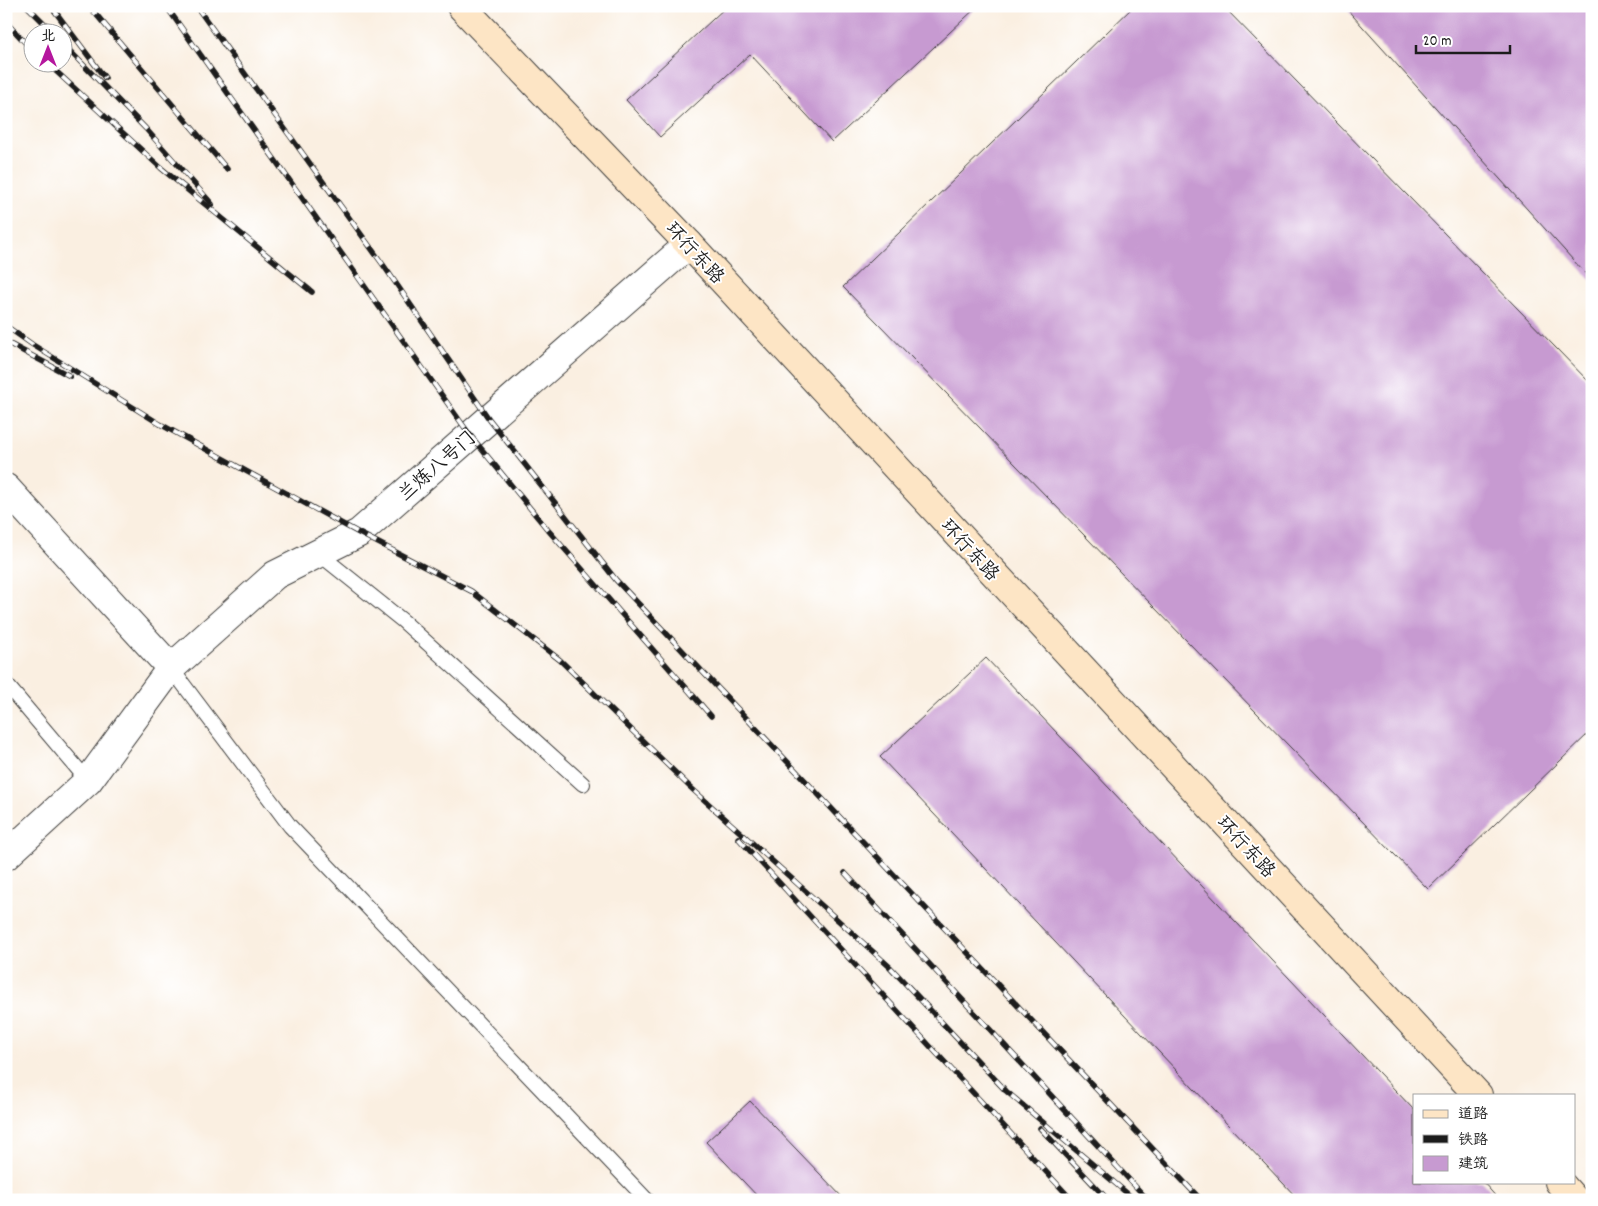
<svg xmlns="http://www.w3.org/2000/svg" width="1598" height="1206" font-family="Dekko,'LXGW WenKai TC',sans-serif">
<style>
.building{fill:#c79ad1}
.lines{fill:none;stroke-linecap:round;stroke-linejoin:round}
.lane-casing{stroke:#3d3c3a;stroke-width:16}
.street-casing{stroke:#3d3c3a;stroke-width:30}
.secondary-casing{stroke:#3d3c3a;stroke-width:30}
.lane{stroke:#fff;stroke-width:14}
.street{stroke:#fff;stroke-width:28}
.secondary{stroke:#fde5c5;stroke-width:28}
.rail-casing{stroke:#1c1c1c;stroke-width:5.5}
.rail{stroke:#fff;stroke-width:4;stroke-dasharray:11;stroke-linecap:butt}
.labels{text-anchor:middle;stroke-width:4;stroke-linejoin:round;paint-order:stroke}
.street-label{font-size:19px;fill:#1c1c1c;stroke:#fff}
</style>
<rect width="100%" height="100%" fill="#fff"/>
<filter id="ink" filterUnits="userSpaceOnUse"><feTurbulence type="fractalNoise" baseFrequency=".02" numOctaves="2"/><feDisplacementMap in="SourceGraphic" scale="10" xChannelSelector="R" yChannelSelector="G"/><feConvolveMatrix kernelMatrix="1 2 1 2 8 2 1 2 1" color-interpolation-filters="sRGB"/></filter>
<filter id="wash" filterUnits="userSpaceOnUse"><feTurbulence type="fractalNoise" baseFrequency=".0096" numOctaves="4" result="noise"/><feDisplacementMap in="SourceGraphic" scale="20" xChannelSelector="R" yChannelSelector="G"/><feGaussianBlur stdDeviation="1.12" result="paint"/><feColorMatrix in="noise" values="0 0 0 0 0 0 0 0 0 0 0 0 0 0 0 0 0 1.4 0 .05"/><feComposite in="paint" operator="in"/></filter>
<g filter="url(#wash)">
<rect width="100%" height="100%" fill="#faefe1"/>
<g id="blocks">
<!-- building -->
<g class="building">
<path d="M727,6H978L832,142L750,54L660,137L626,100Z"/>
<path d="M1134,6H1223L1592,385V730L1428,889L843,287Z"/>
<path d="M1344,6H1592V281Z"/>
<path d="M986,658L1414,1110V1182H1483L1499,1200H1299L880,757Z"/>
<path d="M750,1101L845,1200H761L706,1142Z"/>
</g>
</g>
</g>
<g filter="url(#ink)">
<use href="#blocks" fill-opacity="0" stroke="#3d3c3a" stroke-width="1"/>
<g class="lines">
<defs>
<g id="lane">
<path d="M318,553L403,621L583,784"/>
<path d="M171,668L290,826L647,1200"/>
<path d="M6,684L88,781"/>
</g>
<g id="street">
<path d="M6,488L171,668"/>
<path d="M6,856L88,781L171,668L275,575L359,533L689,244"/>
</g>
<g id="secondary">
<path d="M461,6L689,244L1478,1095"/>
<path d="M1559,1182L1575,1200"/>
</g>
</defs>
<!-- lane casing -->
<use href="#lane" class="lane-casing"/>
<!-- street casing -->
<use href="#street" class="street-casing"/>
<!-- secondary casing -->
<use href="#secondary" class="secondary-casing"/>
<!-- lane -->
<use href="#lane" class="lane"/>
<!-- street -->
<use href="#street" class="street"/>
<!-- secondary -->
<use href="#secondary" class="secondary"/>
<defs>
<g id="rail">
<path d="M27,6L53,32"/>
<path d="M51,6L105,78"/>
<path d="M89,6L227,169"/>
<path d="M166,6L470,435L548,530L711,716"/>
<path d="M196,6L384,266L489,419L616,580L1201,1200"/>
<path d="M6,22L32,50"/>
<path d="M62,43L146,129L212,204"/>
<path d="M46,62L161,168L312,292"/>
<path d="M6,326L33,345L160,424L359,533L471,591L560,660L690,787L890,967L1006,1091L1135,1200"/>
<path d="M6,342L70,376"/>
<path d="M738,838L1072,1200"/>
<path d="M845,873L1148,1200"/>
<path d="M1040,1128L1108,1200"/>
</g>
</defs>
<!-- rail casing -->
<use href="#rail" class="rail-casing"/>
<!-- rail -->
<use href="#rail" class="rail"/>
</g>
</g>
<g class="labels">
<!-- street labels -->
<g class="street-label">
<text transform="translate(696 252) rotate(47)" y="7">环行东路</text>
<text transform="translate(436 465) rotate(-41)" y="7">兰炼八号门</text>
<text transform="translate(971 549) rotate(47)" y="7">环行东路</text>
<text transform="translate(1247 846) rotate(47)" y="7">环行东路</text>
</g>
</g>
<!-- margin -->
<rect width="1598" height="1206" fill="none" stroke="#fff" stroke-width="25"/>
<!-- legend -->
<rect x="1413" y="1094" width="162" height="90" fill="#ffffff" stroke="#a4a4a4"/>
<rect x="1423" y="1110" width="25" height="8" fill="#fde5c5" stroke="#a4a4a4"/>
<text x="1458" y="1118" font-size="15" fill="#1c1c1c">道路</text>
<rect x="1423" y="1135" width="25" height="8" fill="#1c1c1c" stroke="#a4a4a4"/>
<text x="1458" y="1144" font-size="15" fill="#1c1c1c">铁路</text>
<rect x="1423" y="1156" width="25" height="15" fill="#c79ad1" stroke="#a4a4a4"/>
<text x="1458" y="1168" font-size="15" fill="#1c1c1c">建筑</text>
<!-- north arrow -->
<g transform="translate(48 48)"><circle r="24" fill="#ffffff" stroke="#a4a4a4"/>
<path d="M0-4L9 19L0 12L-9 19Z" fill="#b5179e"/>
<text y="-8" font-size="14" font-weight="bold" text-anchor="middle" fill="#1c1c1c">北</text>
</g>
<!-- scale -->
<path d="M1416 45v8h94v-8" fill="none" stroke="#1c1c1c" stroke-width="2.5"/>
<text x="1423" y="45" font-size="15" fill="#1c1c1c" stroke="#ffffff" stroke-width="4" paint-order="stroke">20 m</text>
</svg>
